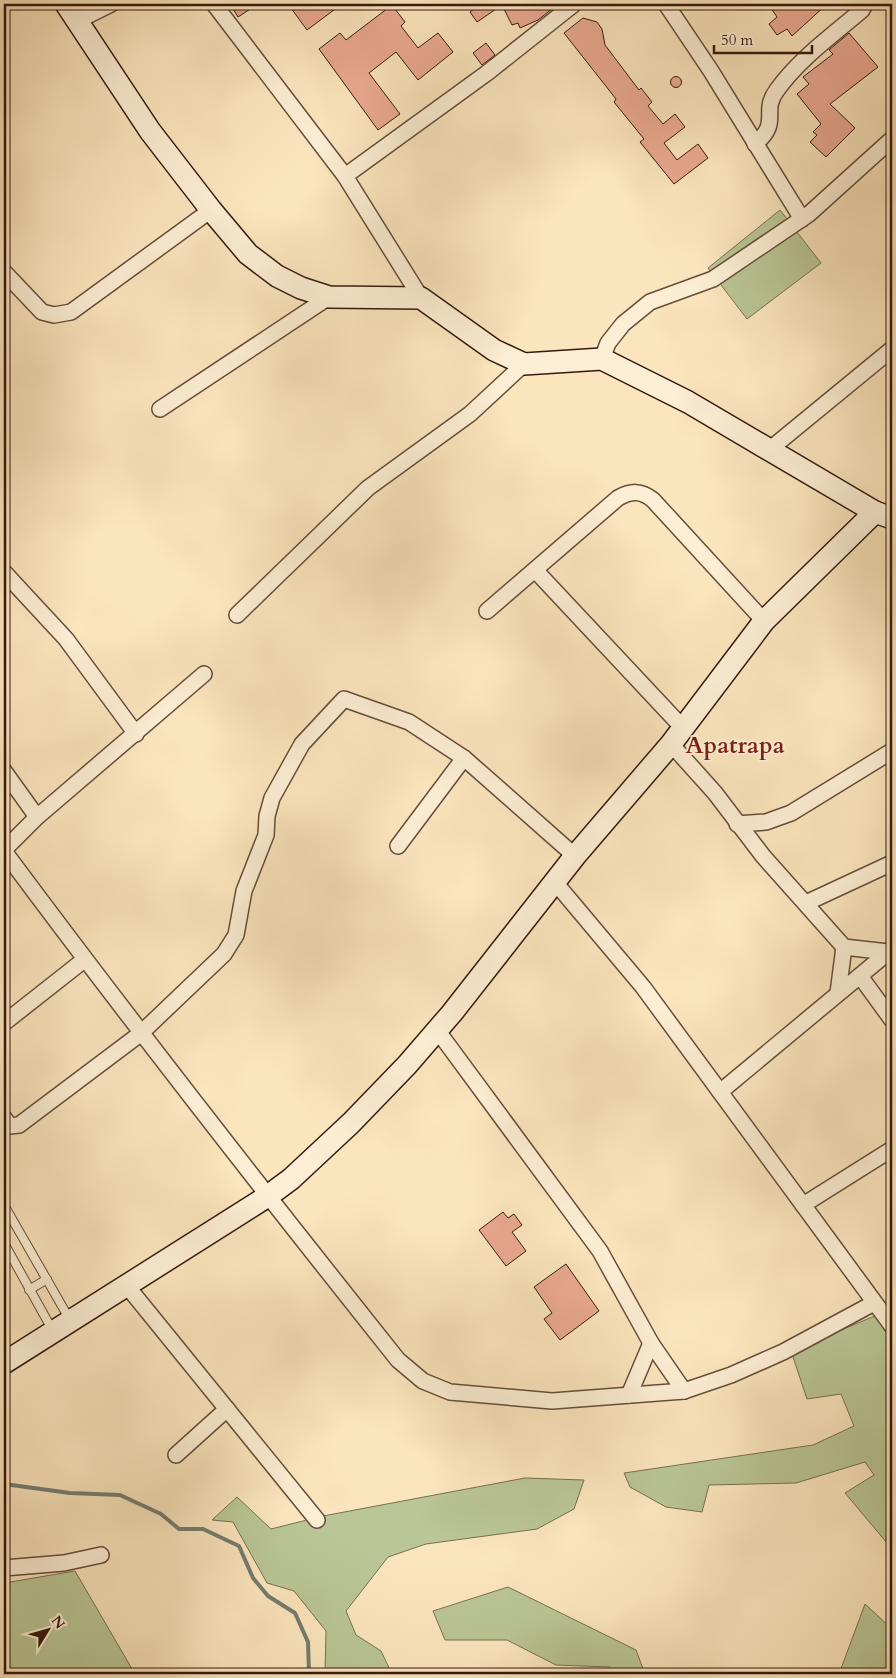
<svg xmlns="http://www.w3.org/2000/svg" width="896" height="1678" font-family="Cardo,serif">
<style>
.green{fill:#bac695;stroke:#787052}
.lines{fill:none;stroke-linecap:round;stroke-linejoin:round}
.stream{stroke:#757d71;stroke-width:4}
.building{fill:#eaa991;stroke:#351a0f}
.lane-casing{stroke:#664d3a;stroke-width:10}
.street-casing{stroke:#664d3a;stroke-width:18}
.secondary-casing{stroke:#351a0f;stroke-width:24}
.lane{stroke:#fceed4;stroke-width:8}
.street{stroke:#fceed4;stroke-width:15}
.secondary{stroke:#fceed4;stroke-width:21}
.labels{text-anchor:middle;stroke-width:4;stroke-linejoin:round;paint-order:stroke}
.district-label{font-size:24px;font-weight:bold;fill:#7a1f14;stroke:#fceed4}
</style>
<rect width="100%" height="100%" fill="#fbe5bd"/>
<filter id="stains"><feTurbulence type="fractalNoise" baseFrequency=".004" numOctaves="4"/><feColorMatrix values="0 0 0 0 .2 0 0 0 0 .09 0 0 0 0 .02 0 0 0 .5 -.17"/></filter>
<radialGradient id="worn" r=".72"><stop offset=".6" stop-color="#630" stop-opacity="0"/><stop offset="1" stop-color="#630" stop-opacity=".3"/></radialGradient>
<!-- green -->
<g class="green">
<path d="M780,210L821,263L747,319L708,268Z"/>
<path d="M877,1315L892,1337V1549L845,1493L874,1475L865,1462L796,1483L709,1485L702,1512L666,1507L630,1487L624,1473L813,1445L854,1426L841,1394L807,1399L791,1351Z"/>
<path d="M525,1478L584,1480L574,1509L537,1529L426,1544L388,1557L346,1611L356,1635L381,1651L392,1674H325L326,1631L294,1591L267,1583L233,1522L212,1520L237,1497L271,1529L323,1516Z"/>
<path d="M75,1571L135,1674H4V1583Z"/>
<path d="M508,1587L636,1650L645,1674H614L610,1667L556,1665L507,1640H445L433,1611Z"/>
<path d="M865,1604L892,1629V1674H839Z"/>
</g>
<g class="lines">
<!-- stream -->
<path class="stream" d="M4,1484L70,1493L120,1495L161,1514L179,1529H203L239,1546L253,1578L268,1596L295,1613L308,1642L309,1674"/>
</g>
<!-- building -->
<g class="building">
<path d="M230,4H258L238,17Z"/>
<path d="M288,4H342L307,30Z"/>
<path d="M481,4H558L538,20L520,28L518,23L512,25L502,5L477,22L470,12Z"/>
<path d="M768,4H827L792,36L787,29L777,35L769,24L777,17Z"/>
<path d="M392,5L405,22L401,26L418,48L438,33L453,52L418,80L396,52L369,73L400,114L378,130L319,49L340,33L346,40Z"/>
<path d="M583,18L597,22L602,29L605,45L639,90L641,88L652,102L648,106L663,124L675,114L685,127L664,143L677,160L698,144L708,158L674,184L640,142L644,139L614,102L616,99L564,33Z"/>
<path d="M849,33L878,67L830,104L855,128L826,157L810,142L817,135L813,132L821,124L797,94L809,84L803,77L833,54L829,50Z"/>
<path d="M486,43L495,55L482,65L473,53Z"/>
<circle cx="676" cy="82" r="5.5"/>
<path d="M503,1212L508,1218L514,1214L522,1225L512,1232L526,1251L506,1266L479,1230Z"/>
<path d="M566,1264L599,1311L560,1340L544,1319L552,1313L534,1287Z"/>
</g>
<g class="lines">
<defs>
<g id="lane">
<path d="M4,1205L70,1320"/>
<path d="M4,1243L53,1331"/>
<path d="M29,1290L47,1279"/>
</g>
<g id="street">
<path d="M214,4L345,176L421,298"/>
<path d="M666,4L711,71L802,219"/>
<path d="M77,21L111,4"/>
<path d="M755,144C782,121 760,113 777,90C799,59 834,34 862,10L865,4"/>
<path d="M345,176L487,73L574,4"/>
<path d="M4,272L42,312L54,315L71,312L211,210"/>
<path d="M602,359L608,343L623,324L650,302L713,279L809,214L892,139"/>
<path d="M160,409L329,297"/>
<path d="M769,450L892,349"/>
<path d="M535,570L683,728"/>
<path d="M4,572L66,639L136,734"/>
<path d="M487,611L618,498C631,491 641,490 653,500L764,621"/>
<path d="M237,615L368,488L470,414L524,364"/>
<path d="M671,744L715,793L763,856L844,947L888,952"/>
<path d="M4,771L37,817"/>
<path d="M737,824L766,822L791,813L892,751"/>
<path d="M398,846L464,758"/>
<path d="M4,850L37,817L204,674"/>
<path d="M4,851C132,1023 264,1192 398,1360L423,1381L450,1392L552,1401L684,1391L731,1375L783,1352L874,1303"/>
<path d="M554,881L643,987L892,1326"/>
<path d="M806,903L892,863"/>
<path d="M860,976L892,1020"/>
<path d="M838,993L844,947"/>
<path d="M4,1023L84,960"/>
<path d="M437,1030L600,1251L651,1343L684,1391"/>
<path d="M720,1092L892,949"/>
<path d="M4,1118L10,1126L19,1125L140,1034L224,954L236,935L244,891L266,835L267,816L272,798L302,744L344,699L409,722L464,758L575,856"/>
<path d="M803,1205L892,1149"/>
<path d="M127,1286L317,1520"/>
<path d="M629,1395L651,1343"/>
<path d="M176,1455L227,1409"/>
<path d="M4,1568L64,1563L101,1555"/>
</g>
<g id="secondary">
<path d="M66,4L150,131L211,210L248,254L277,276L301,288L329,297L421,298L494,350L524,364L602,359L688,402L875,512"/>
<path d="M4,1363L268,1196L291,1179L351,1123L407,1065L452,1013L575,856L671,744L764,621L875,512L892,518"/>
</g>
</defs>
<!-- lane casing -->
<use href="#lane" class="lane-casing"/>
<!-- street casing -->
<use href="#street" class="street-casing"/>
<!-- secondary casing -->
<use href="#secondary" class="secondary-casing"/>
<!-- lane -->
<use href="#lane" class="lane"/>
<!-- street -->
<use href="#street" class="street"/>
<!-- secondary -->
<use href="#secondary" class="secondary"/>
</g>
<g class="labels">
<!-- district labels -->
<g class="district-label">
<text x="735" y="753">Apatrapa</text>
</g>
</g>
<!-- margin -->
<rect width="896" height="1678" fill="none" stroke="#fbe5bd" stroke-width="20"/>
<rect x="5" y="5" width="886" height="1668" fill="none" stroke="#351a0f" stroke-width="2.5"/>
<rect x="10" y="10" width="876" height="1658" fill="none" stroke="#351a0f"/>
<!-- north arrow -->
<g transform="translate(48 1630) rotate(53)" stroke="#fceed4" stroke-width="4" paint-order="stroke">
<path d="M0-4L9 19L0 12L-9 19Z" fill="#351a0f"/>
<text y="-8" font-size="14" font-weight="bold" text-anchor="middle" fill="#351a0f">N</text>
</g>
<!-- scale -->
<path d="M714 45v8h98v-8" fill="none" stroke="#351a0f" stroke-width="2.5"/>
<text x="721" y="45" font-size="15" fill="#351a0f" stroke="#fceed4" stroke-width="4" paint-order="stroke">50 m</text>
<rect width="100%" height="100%" filter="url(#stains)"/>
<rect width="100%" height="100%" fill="url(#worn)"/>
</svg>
